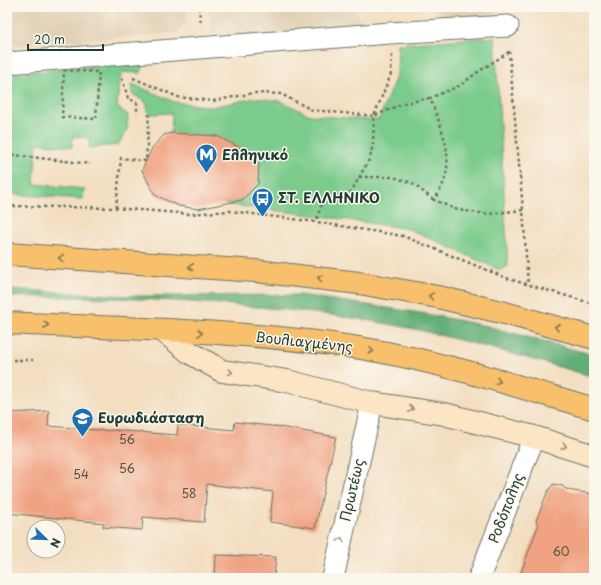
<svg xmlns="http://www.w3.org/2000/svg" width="601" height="585" font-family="'Playpen Sans',sans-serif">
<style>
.built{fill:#e0cfb2}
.green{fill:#7acb8c;stroke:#4c8460}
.forest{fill:#63af78;stroke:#417656}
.building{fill:#f0a282}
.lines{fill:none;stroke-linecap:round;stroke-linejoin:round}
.street-casing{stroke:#697565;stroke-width:23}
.secondary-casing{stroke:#697565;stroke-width:24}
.primary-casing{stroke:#697565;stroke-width:24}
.path{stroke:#697565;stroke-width:2.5;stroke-dasharray:3 3;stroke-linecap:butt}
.street{stroke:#fff;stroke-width:21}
.secondary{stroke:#fce5c4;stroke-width:22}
.primary{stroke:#f8bf6c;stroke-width:22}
.oneway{stroke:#81784d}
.oneway2{stroke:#8e917c}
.oneway3{stroke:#8f9e9a}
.labels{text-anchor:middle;stroke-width:3;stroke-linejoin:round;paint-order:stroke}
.number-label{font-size:12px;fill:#535648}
.poi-label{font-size:14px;font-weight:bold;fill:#1f3d34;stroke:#fbf7ec;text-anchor:start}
.street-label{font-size:14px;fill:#1f3d34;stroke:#fbf7ec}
</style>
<rect width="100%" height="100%" fill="#fbf7ec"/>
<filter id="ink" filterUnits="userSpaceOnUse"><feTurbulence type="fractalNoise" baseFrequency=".025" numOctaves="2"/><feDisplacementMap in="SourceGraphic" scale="8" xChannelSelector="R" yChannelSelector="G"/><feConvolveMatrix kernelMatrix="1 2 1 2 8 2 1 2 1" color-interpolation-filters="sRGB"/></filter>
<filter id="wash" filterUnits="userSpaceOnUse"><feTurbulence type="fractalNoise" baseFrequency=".012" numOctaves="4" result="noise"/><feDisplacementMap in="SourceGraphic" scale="16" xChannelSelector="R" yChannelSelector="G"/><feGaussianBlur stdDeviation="0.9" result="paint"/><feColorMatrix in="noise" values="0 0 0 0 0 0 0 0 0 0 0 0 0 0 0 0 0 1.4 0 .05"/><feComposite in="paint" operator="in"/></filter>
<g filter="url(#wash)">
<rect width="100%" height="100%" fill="#f3dec1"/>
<!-- built -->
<g class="built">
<path d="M7,7H186L187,20L178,33L7,46Z"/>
<path d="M209,7H372L357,8L360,27L212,38Z"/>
<path d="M431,7H497L498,15L449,19Z"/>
</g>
<!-- green -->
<g class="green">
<path d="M495,37L508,266L500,270L409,229L328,217L223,204L242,200L246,151L217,136L171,133L172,113L149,114L146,102L132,94V84L175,102L212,107L255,98L280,101L310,115L369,120L379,119L397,74L398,44Z"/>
<path d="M142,62L141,73L122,72L119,84L117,107L128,115L127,130L118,145L89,148L90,138L73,136L72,147L37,143L34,184L84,189L83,199L7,194V74Z"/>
</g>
<!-- forest -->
<path class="forest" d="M7,289L130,296L300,295L421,313L487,326L594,355V377C536,360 478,344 419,330C339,313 257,306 176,301C120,298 63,296 7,297Z"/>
<g id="blocks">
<!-- building -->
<g class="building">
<path d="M171,133L217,136L246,151L259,163L258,184L242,200L198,209L179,206L155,195L142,170L152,148L164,135Z"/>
<path d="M49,411L48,426L111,431V430L177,435L178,425L234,430L235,422L280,427L336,437L315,528L270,522L273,492L207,484L204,522L143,517L142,530L103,527L104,523L7,513L8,413Z"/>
<path d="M553,484L563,486L566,489L573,491L594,494V578H519L538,526L536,521L547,493Z"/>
<path d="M216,555L276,557L274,578H215Z"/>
</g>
</g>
</g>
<g filter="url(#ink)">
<use href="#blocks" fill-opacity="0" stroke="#697565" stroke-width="1"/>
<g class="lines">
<defs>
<g id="street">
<path d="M7,63L390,33L508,26"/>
<path d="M333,578L372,403"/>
<path d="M479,578L534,437"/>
</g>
<path id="secondary" d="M162,330L189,352L222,371L287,381L372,403L444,414L534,437L594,456"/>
<g id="primary">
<path d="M7,254L256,271L359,283L438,297L505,313L594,338"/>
<path d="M7,323C124,329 244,330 360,348C439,361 517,386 594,409"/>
</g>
</defs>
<!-- street casing -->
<use href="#street" class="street-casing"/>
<!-- secondary casing -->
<use href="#secondary" class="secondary-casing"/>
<!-- primary casing -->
<use href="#primary" class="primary-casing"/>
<!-- path -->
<g class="path">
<path d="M199,7L201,25"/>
<path d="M509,51L523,210"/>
<path d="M509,52L478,72L459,86L430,98C440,125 455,155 443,184C441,189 437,195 434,200L458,210L488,214L523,210L528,285"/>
<path d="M392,55L391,74L374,116L405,103L430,98"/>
<path d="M64,70L99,72L96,119L62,117Z"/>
<path d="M122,78L128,98L137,103V114"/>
<path d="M133,78L178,97L213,101L254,93L281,94L312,110L374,116L373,144L370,158L351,192L323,199L316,222"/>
<path d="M7,90L13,87"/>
<path d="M7,151L14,155L90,164"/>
<path d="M359,177H393L412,183L434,200"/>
<path d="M7,206L116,208L189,214L230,211L316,222L403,236L509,279L594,304"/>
<path d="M116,208L121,158L146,161L149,114"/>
<path d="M7,360H33"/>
</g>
<!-- street -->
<use href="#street" class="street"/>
<!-- secondary -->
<use href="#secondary" class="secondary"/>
<!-- primary -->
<use href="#primary" class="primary"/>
</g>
<!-- one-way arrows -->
<defs><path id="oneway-chevron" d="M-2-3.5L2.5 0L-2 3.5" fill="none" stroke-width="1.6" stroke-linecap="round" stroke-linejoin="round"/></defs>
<g class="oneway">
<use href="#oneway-chevron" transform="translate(61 258) rotate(-176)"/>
<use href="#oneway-chevron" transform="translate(191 267) rotate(-176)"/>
<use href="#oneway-chevron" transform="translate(320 278) rotate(-173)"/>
<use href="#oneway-chevron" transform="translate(431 296) rotate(-170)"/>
<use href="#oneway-chevron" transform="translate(46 325) rotate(3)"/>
<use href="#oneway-chevron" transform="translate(557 327) rotate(-164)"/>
<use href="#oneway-chevron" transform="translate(200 333) rotate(4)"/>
<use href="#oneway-chevron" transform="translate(371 351) rotate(11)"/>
<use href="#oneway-chevron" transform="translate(498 381) rotate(16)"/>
</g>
<g class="oneway2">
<use href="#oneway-chevron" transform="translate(230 372) rotate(9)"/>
<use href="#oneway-chevron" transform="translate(411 409) rotate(9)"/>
<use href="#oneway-chevron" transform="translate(564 446) rotate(17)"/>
</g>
<use class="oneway3" href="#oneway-chevron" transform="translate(341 540) rotate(-77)"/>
</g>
<!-- icons -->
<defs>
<symbol id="metro-pin" viewBox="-11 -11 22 30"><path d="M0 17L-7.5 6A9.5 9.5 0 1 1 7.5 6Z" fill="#1f6fb2" stroke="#fbf7ec"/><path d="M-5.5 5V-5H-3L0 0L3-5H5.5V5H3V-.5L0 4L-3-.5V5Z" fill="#fff"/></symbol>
<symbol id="bus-pin" viewBox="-11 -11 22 30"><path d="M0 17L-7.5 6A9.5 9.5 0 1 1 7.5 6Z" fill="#1f6fb2" stroke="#fbf7ec"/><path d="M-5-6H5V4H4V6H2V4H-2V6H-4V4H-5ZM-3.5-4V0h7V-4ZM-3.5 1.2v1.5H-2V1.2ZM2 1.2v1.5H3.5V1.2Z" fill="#fff"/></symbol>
<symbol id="school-pin" viewBox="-11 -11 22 30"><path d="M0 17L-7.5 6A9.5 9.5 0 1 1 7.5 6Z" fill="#1f6fb2" stroke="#fbf7ec"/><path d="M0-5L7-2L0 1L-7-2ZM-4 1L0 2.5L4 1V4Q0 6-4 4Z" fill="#fff"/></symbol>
</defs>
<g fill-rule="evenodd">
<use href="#metro-pin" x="194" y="142" width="25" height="34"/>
<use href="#bus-pin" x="250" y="186" width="25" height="34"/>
<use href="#school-pin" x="70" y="406" width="25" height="34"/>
</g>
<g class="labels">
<!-- number labels -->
<g class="number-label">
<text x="127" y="444">56</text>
<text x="127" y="473">56</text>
<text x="81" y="479">54</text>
<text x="189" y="498">58</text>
<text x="561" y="556">60</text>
</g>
<!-- poi labels -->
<g class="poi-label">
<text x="222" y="160">Ελληνικό</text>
<text x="278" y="203">ΣΤ. ΕΛΛΗΝΙΚΟ</text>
<text x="98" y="423">Ευρωδιάσταση</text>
</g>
<!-- street labels -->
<g class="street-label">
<text transform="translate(304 342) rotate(6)" y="5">Βουλιαγμένης</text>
<text transform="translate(352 490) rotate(-77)" y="5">Πρωτέως</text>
<text transform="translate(506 508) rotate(-69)" y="5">Ροδόπολης</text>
</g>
</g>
<!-- margin -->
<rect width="601" height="585" fill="none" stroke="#fbf7ec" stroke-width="24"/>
<!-- north arrow -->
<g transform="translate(46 539) rotate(113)"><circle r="19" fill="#fbf7ec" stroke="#a3ada2"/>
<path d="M0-3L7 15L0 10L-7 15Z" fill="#1f6fb2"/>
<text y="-6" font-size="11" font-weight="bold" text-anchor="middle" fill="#1f3d34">N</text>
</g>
<!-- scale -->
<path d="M28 44v6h75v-6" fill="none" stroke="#1f3d34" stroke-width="2"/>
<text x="34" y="44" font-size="12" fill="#1f3d34" stroke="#fbf7ec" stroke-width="3" paint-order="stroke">20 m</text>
</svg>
